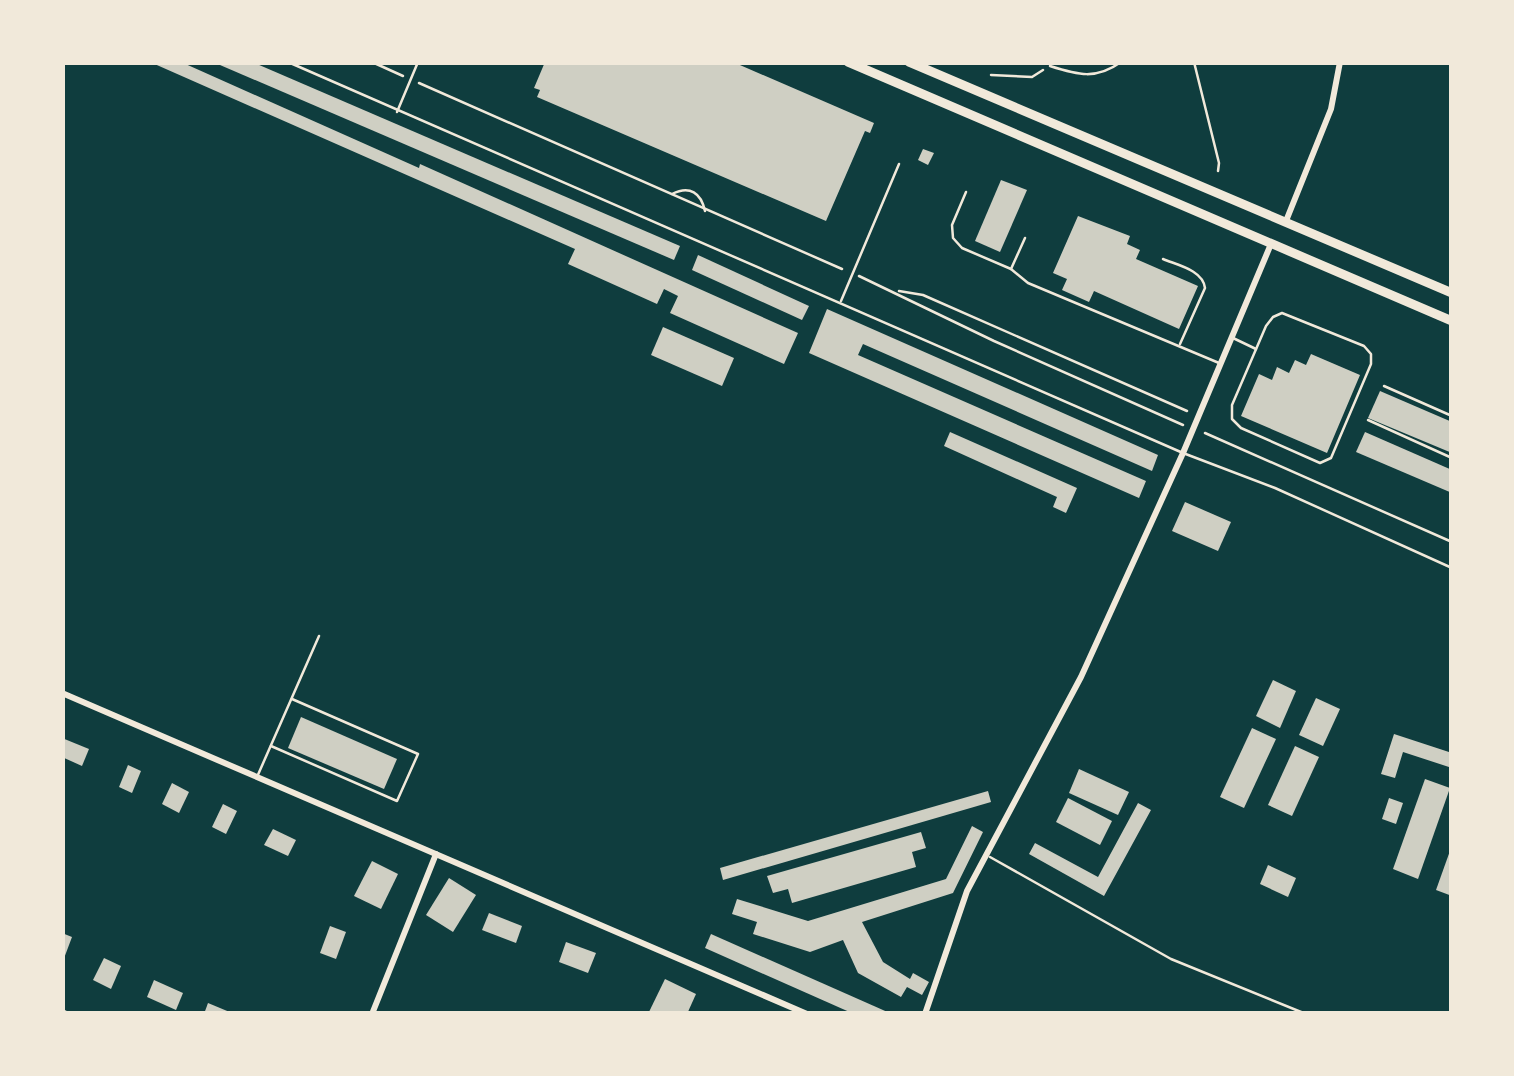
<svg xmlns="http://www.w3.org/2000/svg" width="1514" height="1076" font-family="Arial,sans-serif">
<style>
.building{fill:#cfcfc3}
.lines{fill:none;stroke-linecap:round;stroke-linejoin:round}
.path{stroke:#f1e9da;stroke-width:2.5}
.service{stroke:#f1e9da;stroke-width:2.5}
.minor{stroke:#f1e9da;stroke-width:6}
.secondary{stroke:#f1e9da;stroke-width:9}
</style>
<rect width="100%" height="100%" fill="#0f3d3e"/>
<!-- building -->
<g class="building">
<path d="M150,62H181L419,168L420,164L798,333L784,364L670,313L678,296L664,289L657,304L568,264L575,249Z"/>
<path d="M213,62H252L680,246L674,260Z"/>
<path d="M545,62H733L874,123L870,133L865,131L826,221L537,97L540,90L534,88Z"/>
<path d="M923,149L934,153L928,165L918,160Z"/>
<path d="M1001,180L1027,190L1000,252L975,241Z"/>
<path d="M1078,216L1130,236L1127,244L1140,250L1136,259L1198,286L1179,329L1094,291L1089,302L1062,290L1067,279L1053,273Z"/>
<path d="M698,255L809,306L802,320L692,270Z"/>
<path d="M827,309L1158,455L1152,471L863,344L858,355L1146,481L1139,498L809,353Z"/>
<path d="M663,327L734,358L722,386L651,355Z"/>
<path d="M1311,354L1360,375L1327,453L1241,416L1259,374L1272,380L1277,367L1289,373L1295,360L1306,365Z"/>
<path d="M1380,391L1452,422V453L1368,418Z"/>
<path d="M950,432L1077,488L1066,513L1053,507L1057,497L944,446Z"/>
<path d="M1365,432L1452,470V493L1356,452Z"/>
<path d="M1185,502L1231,522L1218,551L1172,531Z"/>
<path d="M1273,680L1296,691L1280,728L1256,716Z"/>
<path d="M1316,698L1340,709L1323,746L1299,735Z"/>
<path d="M301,717L397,759L384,789L288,748Z"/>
<path d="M1252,728L1276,739L1244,808L1220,797Z"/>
<path d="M1394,734L1452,753V768L1403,752L1395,778L1381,774Z"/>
<path d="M62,738L89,749L82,766L62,757Z"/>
<path d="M1295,746L1319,757L1292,816L1268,805Z"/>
<path d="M128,765L141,771L132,793L119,787Z"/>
<path d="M1079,769L1129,792L1118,815L1069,793Z"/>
<path d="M1425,779L1450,788L1418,879L1393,869Z"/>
<path d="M172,783L189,792L179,813L162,804Z"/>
<path d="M988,791L991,802L723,880L720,868Z"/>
<path d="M1068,798L1112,821L1100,845L1056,822Z"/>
<path d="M1389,798L1403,803L1396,824L1382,819Z"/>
<path d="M1138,803L1151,810L1104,896L1029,854L1035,843L1098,877Z"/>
<path d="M223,804L237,811L226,834L212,827Z"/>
<path d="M972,826L983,832L953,893L862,922L883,962L910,979L913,973L929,982L922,995L907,987L901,997L858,973L843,940L810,952L753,934L757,922L732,914L737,899L808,921L946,879Z"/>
<path d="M273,829L296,840L288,856L264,845Z"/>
<path d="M921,832L926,848L912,852L916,867L792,903L788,889L773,893L767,876Z"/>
<path d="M1451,848H1452V896L1436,890Z"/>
<path d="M372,861L398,874L381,909L354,896Z"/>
<path d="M1268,865L1296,878L1288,897L1260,884Z"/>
<path d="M449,878L476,895L453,932L426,915Z"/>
<path d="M489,913L522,926L516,943L482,930Z"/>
<path d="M330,926L346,932L336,959L320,953Z"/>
<path d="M62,933L72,937L63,961H62Z"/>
<path d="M711,934L892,1014H854L705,948Z"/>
<path d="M566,942L596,953L588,973L559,962Z"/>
<path d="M104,958L121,966L111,989L93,980Z"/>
<path d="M665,979L696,994L687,1014H648Z"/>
<path d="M154,980L183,993L176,1010L147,997Z"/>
<path d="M208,1003L232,1013V1014H204Z"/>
</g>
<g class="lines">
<!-- path -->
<g class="path">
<path d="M372,62L403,76"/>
<path d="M1194,62L1219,163L1218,171"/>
<path d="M991,75L1032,77L1043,70"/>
<path d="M419,83L842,269"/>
<path d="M672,194C690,185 701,193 705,211"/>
<path d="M859,276L994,341L1183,425"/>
<path d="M899,291L923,295L1187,411"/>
<path d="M1205,433L1452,542"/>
</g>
<!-- service -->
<g class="service">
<path d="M288,62L1183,453L1275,488L1452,568"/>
<path d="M1050,66C1078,75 1096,80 1121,62"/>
<path d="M397,112L418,62"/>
<path d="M966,192L952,225L953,238L962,248L1011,269L1028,283L1219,363"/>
<path d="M1163,259C1177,265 1203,270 1205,288L1180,344"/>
<path d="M1011,269L1025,238"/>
<path d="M841,301L899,164"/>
<path d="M1282,313L1364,346L1371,354V364L1331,458L1320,463L1241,428L1232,419V405L1266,326L1273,317Z"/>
<path d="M1233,338L1256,349"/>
<path d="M1384,386L1452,416"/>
<path d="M1368,420L1452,458"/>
<path d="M271,746L397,801L418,754L292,699"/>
<path d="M257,777L319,636"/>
<path d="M990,857L1171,959L1306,1014"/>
</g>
<!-- minor -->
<g class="minor">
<path d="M1286,221L1331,109L1340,62"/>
<path d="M62,693L807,1014"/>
<path d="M62,1012L66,1014"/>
<path d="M372,1014L436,854"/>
<path d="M925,1014L967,891L1081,677L1183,453L1271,244"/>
</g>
<!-- secondary -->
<g class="secondary">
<path d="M848,62L1452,321"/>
<path d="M909,62L1452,293"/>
</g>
</g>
<!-- border -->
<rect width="1514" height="1076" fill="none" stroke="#f1e9da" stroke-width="130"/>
</svg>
